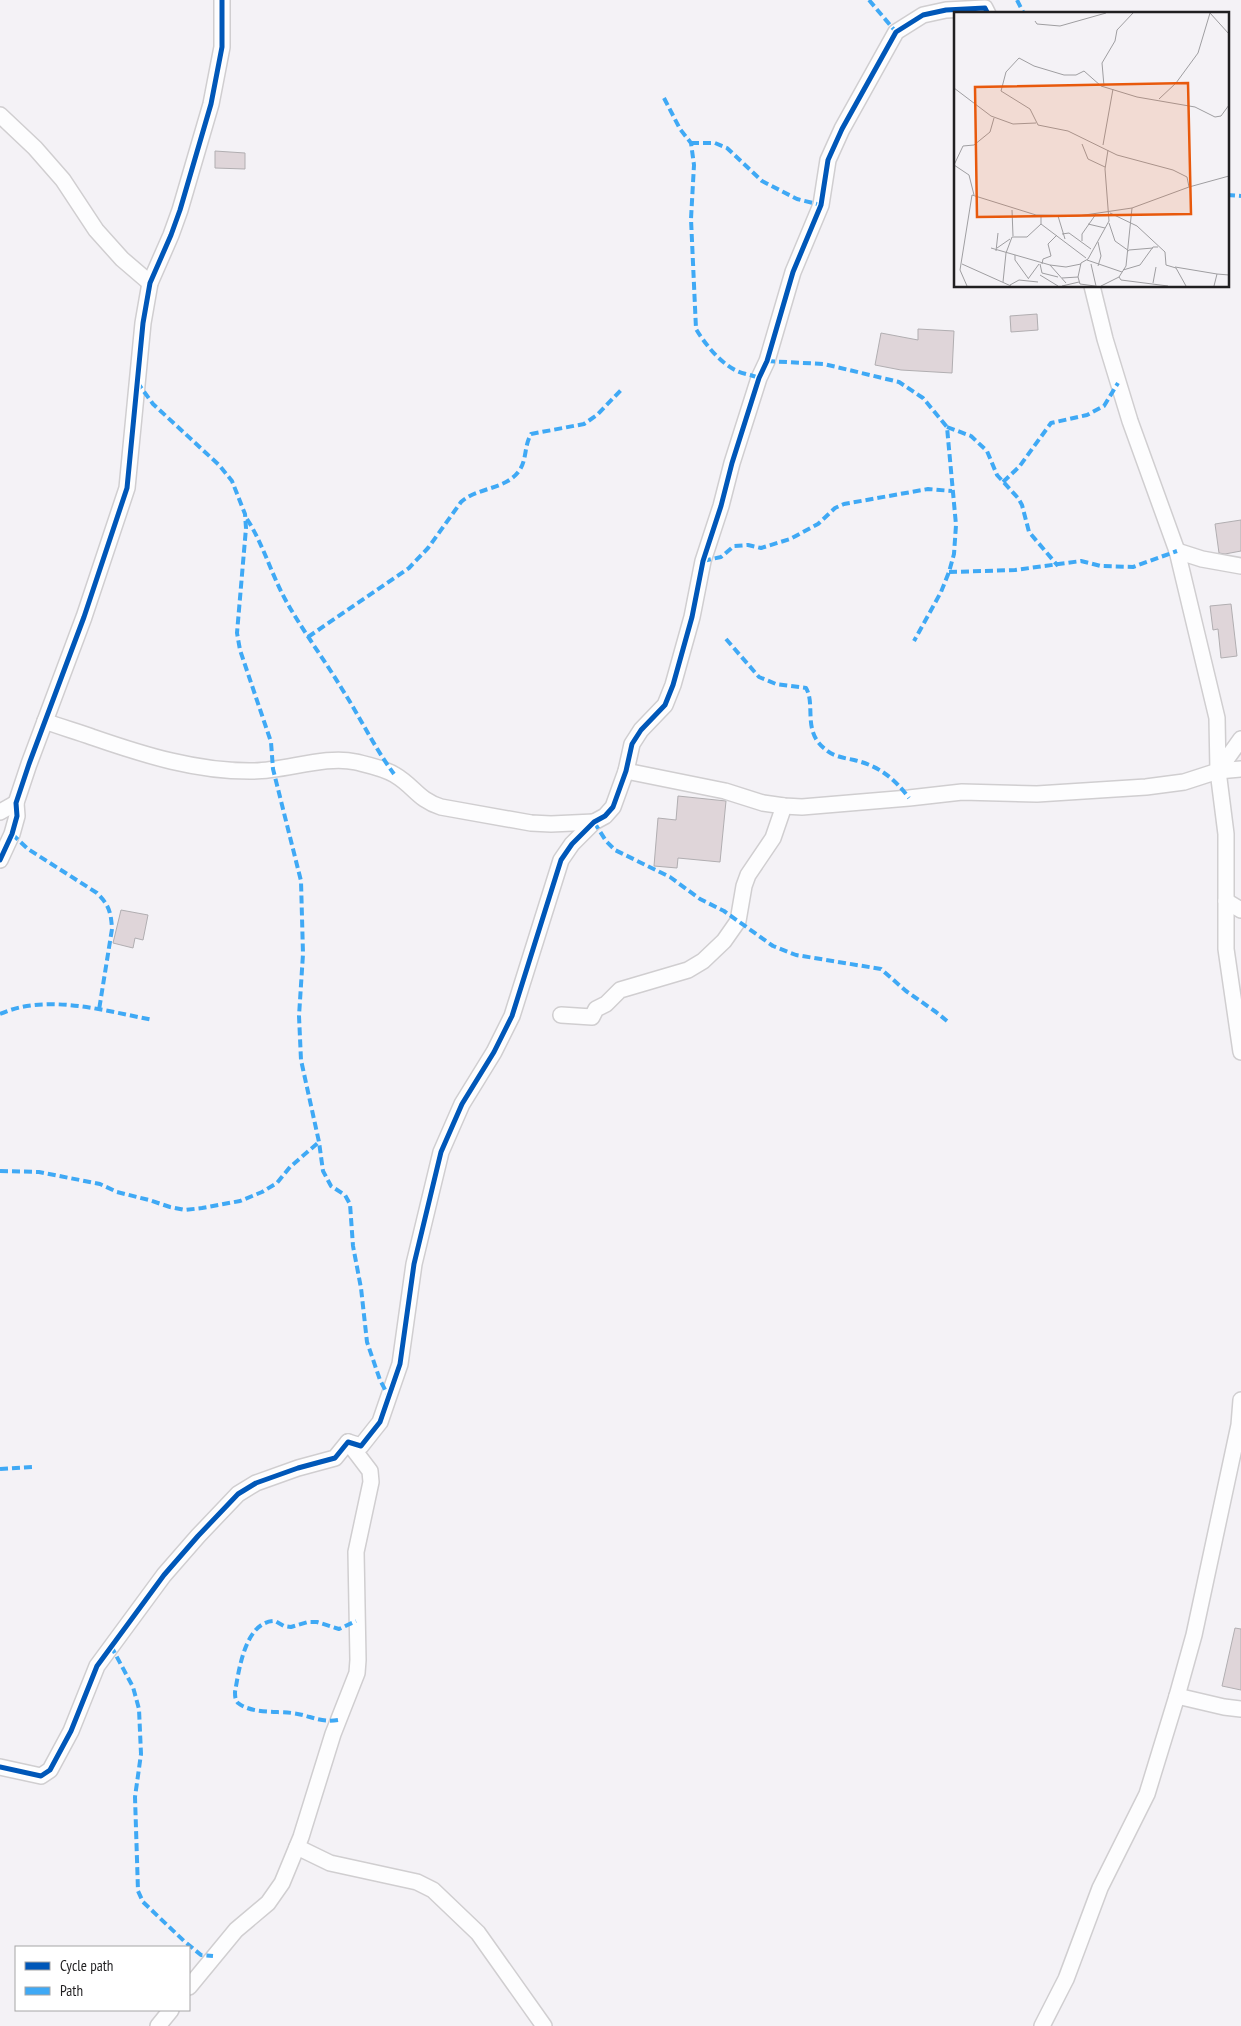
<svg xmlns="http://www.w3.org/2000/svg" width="1241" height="2026" font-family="'PT Sans Narrow',sans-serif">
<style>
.building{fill:#dfd5d9;stroke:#b1aeb1}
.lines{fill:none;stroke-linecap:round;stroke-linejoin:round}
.minor-casing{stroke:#d0ced0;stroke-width:18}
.minor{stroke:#fdfdfe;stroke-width:15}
.quiet{stroke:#3fa9f5;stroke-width:4;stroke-dasharray:8 4;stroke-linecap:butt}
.cycleway-casing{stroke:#fff;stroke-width:8}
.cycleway{stroke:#0057b8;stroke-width:5}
.inset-road{fill:none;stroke:#9f9ea1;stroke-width:1}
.view{fill:#e8590c;fill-opacity:0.15;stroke:#e8590c;stroke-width:2.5}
.inset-edge{fill:none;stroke:#201f21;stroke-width:2.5}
</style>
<rect width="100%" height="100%" fill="#f4f2f6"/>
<!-- building -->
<g class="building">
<path d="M215,151L245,153V169L215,168Z"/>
<path d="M1037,314L1038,330L1011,332L1010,316Z"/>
<path d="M918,329L954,331L952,373L901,370L875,365L881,333L918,340Z"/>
<path d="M1241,520V551L1225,554L1219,553L1215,524Z"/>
<path d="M1231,604L1237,656L1221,658L1218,629L1213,630L1210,606Z"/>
<path d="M678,796L726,801L720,862L678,858L677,868L654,866L658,818L676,820Z"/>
<path d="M121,910L148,915L143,940L135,938L133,948L113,943Z"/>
<path d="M1235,1628L1241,1629V1690L1222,1686Z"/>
</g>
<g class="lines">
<defs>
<g id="minor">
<path d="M0,115L35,148L63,180L96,230L122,259L150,283"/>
<path d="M1092,286L1105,339L1130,421L1177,551L1217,718L1218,771L1226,834V949L1241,1052"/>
<path d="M1177,551L1202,559L1241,566"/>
<path d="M45,721C60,727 76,731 92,737C144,755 198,772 254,771C286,771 325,755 356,762C368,765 384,768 395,775C414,786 418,800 441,807L531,823L551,824L594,822"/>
<path d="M626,771L725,791L763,803L784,806L802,807L909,798L962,792L1037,794L1146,787L1184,782L1218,771L1241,769"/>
<path d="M1218,771L1241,739"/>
<path d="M0,812L16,803"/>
<path d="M0,860L12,834L17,816L16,803L29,764L84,617L127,488L143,323L150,283L171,235L180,210L211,104L222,47V0"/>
<path d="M1226,901L1241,910"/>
<path d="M561,1015L592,1017L596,1009L606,1004L620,990L688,970L703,961L724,941L738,921L744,886L748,875L773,838L784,806"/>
<path d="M1177,1696L1224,1707L1241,1709"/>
<path d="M0,1767L41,1776L50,1770L71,1731L97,1666L164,1575L198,1536L238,1494L256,1483L298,1468L335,1458L348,1442L361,1446L380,1422L400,1364L414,1264L441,1152L462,1104L494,1052L512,1016L561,860L572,844L594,822L605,816L613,807L626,771L632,744L641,730L665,705L673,685L692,617L703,561L721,506L732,463L759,378L767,361L793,272L821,205L828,160L842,129L896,32L923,15L946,10L985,8L988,14"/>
<path d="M297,1847L330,1863L417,1882L433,1890L478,1933L544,2026"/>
<path d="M189,1987L236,1930L268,1903L282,1883L301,1837L333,1734L357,1673L358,1660L356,1552L371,1482L370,1471L348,1442"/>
<path d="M158,2026L171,2010"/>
<path d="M1042,2026L1066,1979L1100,1888L1147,1794L1177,1696L1194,1635L1239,1425L1241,1400"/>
</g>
</defs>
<!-- minor casing -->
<use href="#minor" class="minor-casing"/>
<!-- minor -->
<use href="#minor" class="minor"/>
<!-- quiet -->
<g class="quiet">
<path d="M869,0L896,32"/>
<path d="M1017,0L1024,14"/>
<path d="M664,98L680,129L691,143L694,165L691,219L696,329C705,344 720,363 737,371C744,374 752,375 759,378"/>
<path d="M691,143H715L727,148L762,181L797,199L821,205"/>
<path d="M1227,195L1241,196"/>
<path d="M767,361L824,364L899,382L923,398L947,427L956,525L954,554L949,572L941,592L914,641"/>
<path d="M137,382L153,404L219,465L232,481L245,514L246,528L237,633L240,650L271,742L273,769L301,881L303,954L299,1016L301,1060L319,1142L323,1171L331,1186L345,1195L350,1204L353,1246L361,1288L367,1342L380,1380L389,1397"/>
<path d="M947,427L971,436L987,451L997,475L1018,498L1022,505L1029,532L1058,566"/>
<path d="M1003,482L1019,467L1051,423L1087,415L1104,406L1118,383"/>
<path d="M247,519C263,544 271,573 285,599C302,630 324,659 342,689C360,717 374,747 394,774"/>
<path d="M703,561L721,557L734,546L748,545L761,548L790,539L818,524L835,508L844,504L928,489L952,491"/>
<path d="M949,572L1015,570L1081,561L1101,566L1133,567L1177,551"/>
<path d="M308,637L409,568L428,548L461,502C478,487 505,490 519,471C527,460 524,446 531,434L584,424L597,415L621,390"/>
<path d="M726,639L759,677L776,684L806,688C816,705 802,731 825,749C832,756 844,758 854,760C879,766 894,778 909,798"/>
<path d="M594,822L606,841L615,850L670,877L700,899L724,911L773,946L796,955L881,969L906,991L936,1012L947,1021"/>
<path d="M12,834L28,849L97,893C109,905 111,912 112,929L99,1010"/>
<path d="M0,1014C47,993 105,1011 153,1020"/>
<path d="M0,1171L39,1172L100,1184L117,1192L149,1200L170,1207L185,1210L202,1208L240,1201L262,1192L277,1183L290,1167L319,1142"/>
<path d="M0,1469L33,1467"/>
<path d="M111,1646L133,1687L139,1709L141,1754L135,1797L138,1891L143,1902L184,1941L201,1955L213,1956"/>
<path d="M338,1720C319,1723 310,1715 292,1713C276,1711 252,1714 238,1703C235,1700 235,1696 235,1692C239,1670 245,1621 275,1621L284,1626L291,1627L308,1622H317L339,1629L356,1621"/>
</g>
<defs>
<g id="cycleway">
<path d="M0,860L12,834L17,816L16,803L29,764L84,617L127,488L143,323L150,283L171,235L180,210L211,104L222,47V0"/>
<path d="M0,1767L41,1776L50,1770L71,1731L97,1666L164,1575L198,1536L238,1494L256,1483L298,1468L335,1458L348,1442L361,1446L380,1422L400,1364L414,1264L441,1152L462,1104L494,1052L512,1016L561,860L572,844L594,822L605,816L613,807L626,771L632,744L641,730L665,705L673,685L692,617L703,561L721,506L732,463L759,378L767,361L793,272L821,205L828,160L842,129L896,32L923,15L946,10L985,8L988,14"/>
</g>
</defs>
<!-- cycleway casing -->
<use href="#cycleway" class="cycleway-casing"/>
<!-- cycleway -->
<use href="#cycleway" class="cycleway"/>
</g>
<!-- overview -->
<g transform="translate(954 12)">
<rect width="275" height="275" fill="#f4f2f6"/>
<path class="inset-road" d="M256,1L275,22M81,9L83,12L106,14L152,1M150,74L148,51L161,29L163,18L179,1M0,76L37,104L59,112L82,111M205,87L222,71L244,41L256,1M128,132L134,147L151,155M149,133L159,77M0,153L9,134L20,133L36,120L40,106M0,153L15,163L20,183M235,175L275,164M58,198L59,224M156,201L183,214L211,240L212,253L222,256L232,274M104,204L111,227M87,205V212L132,246M155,211L161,229L175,239M134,212L151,216M108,222L115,221L137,237M128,229V222L142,202M144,230L147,244L144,254M37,236L96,253L112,271M43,236L56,227M175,238L199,236M42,239L44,221M61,243V248L74,266M133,248L168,260M8,252L57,274M86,252L88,261L104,265M88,252L89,247L97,244L94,232L103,223M137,252L142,274M96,253L112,255L127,252M221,255L263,262M169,258L186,253L199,235H204M86,263L104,274M165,265L167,268L214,274M108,266L124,265M74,267L85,252M49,270L52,241L58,225H73L87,212M199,271L202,255M56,273L65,268L84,270M13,274L6,258L18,183L82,203L124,204L178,196L235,175L233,165L219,158L163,143L114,119L84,113L76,97L47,79L52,60L65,46L80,54L110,63H122L130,59L147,74L183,85L241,95L261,105L267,104L275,93M108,274L125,270M141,274L126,272L124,265L127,251L134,247L155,209L151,157L154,138M147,274L165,265L172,254L178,196M260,274L263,262L275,263"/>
<path class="view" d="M234,71L237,202L23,205L21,75Z"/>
<rect width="275" height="275" class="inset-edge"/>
</g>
<!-- legend -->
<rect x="15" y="1946" width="175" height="65" fill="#ffffff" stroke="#a6a5a6"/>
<rect x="25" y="1962" width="25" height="8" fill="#0057b8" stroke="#a6a5a6"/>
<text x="60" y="1971" font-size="15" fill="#201f21">Cycle path</text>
<rect x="25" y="1987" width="25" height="8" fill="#3fa9f5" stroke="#a6a5a6"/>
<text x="60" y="1996" font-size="15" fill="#201f21">Path</text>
</svg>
